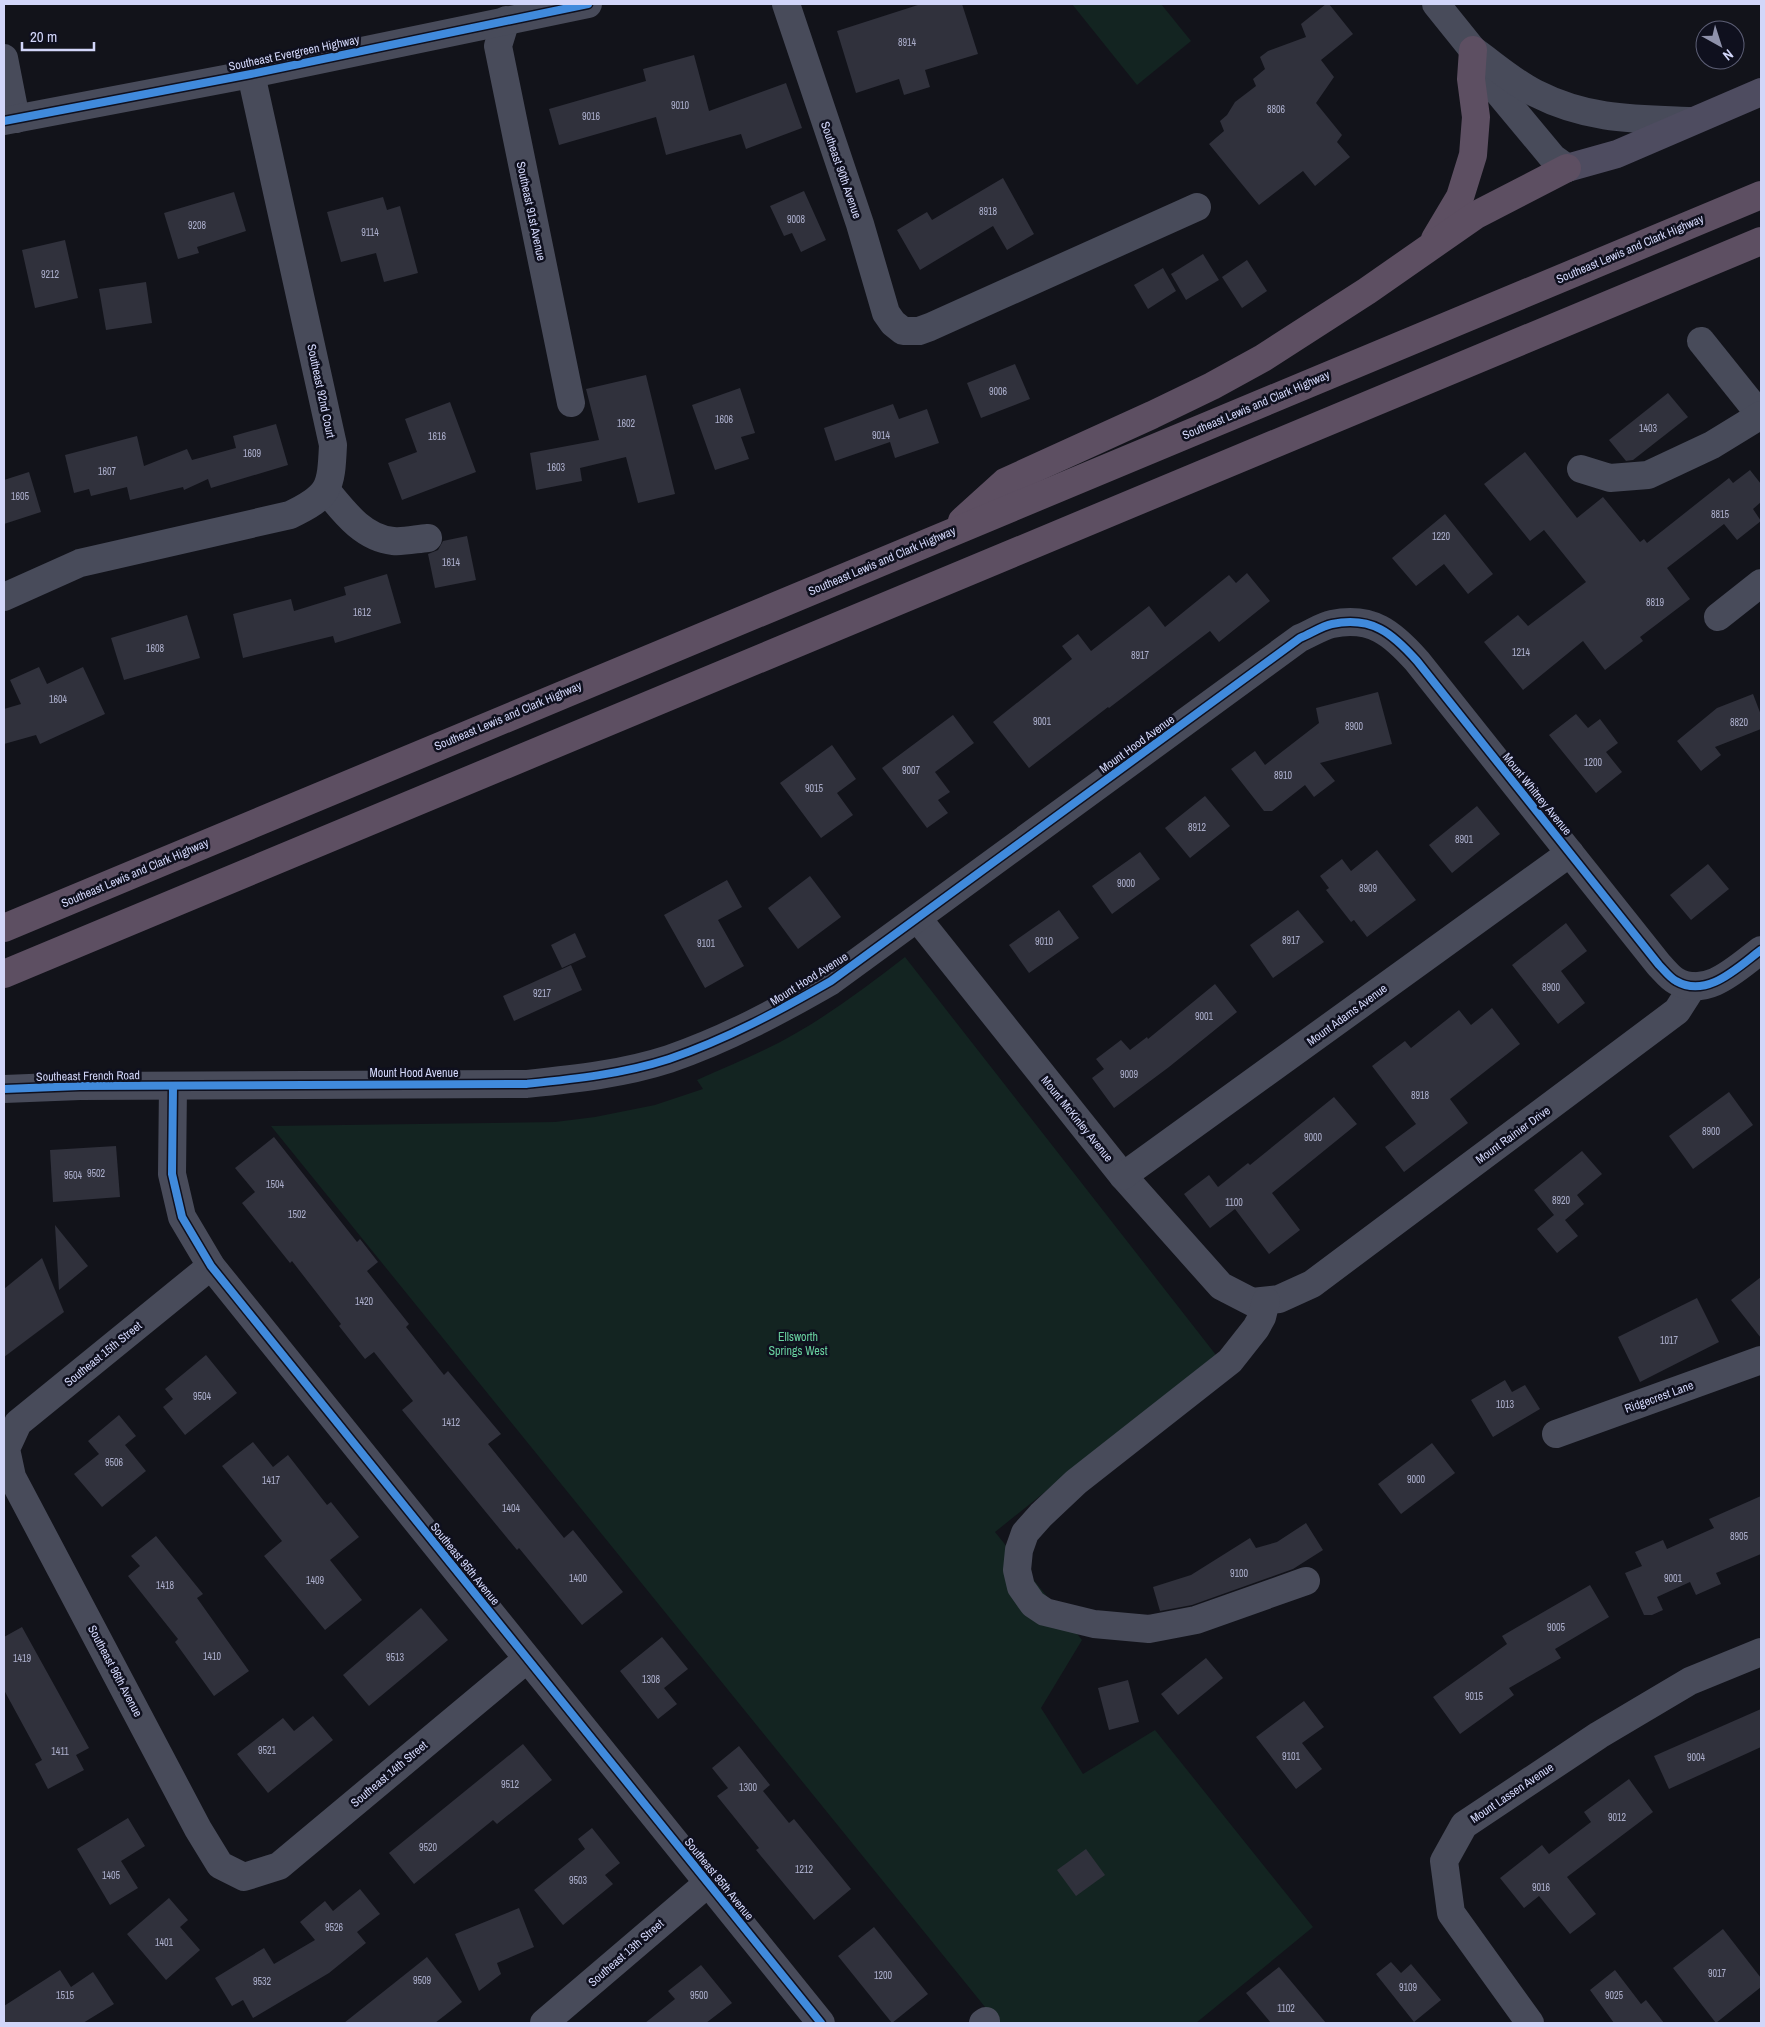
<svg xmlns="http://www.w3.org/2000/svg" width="1765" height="2027" font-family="'Archivo Narrow',sans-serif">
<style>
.green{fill:#132421}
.building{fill:#30313c}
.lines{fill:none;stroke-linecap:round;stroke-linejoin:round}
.minor{stroke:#484b5a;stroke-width:28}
.major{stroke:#4e4c60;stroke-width:28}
.highway{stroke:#5d4f62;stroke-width:28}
.cycleway-casing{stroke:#0f101e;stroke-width:11}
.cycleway{stroke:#408adc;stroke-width:8}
.labels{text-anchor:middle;stroke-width:5;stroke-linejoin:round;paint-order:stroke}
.number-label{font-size:10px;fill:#aaadca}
.street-label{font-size:12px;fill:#d2d6f9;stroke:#0f101e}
.park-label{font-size:12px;fill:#68cf9f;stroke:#0f101e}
</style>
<rect width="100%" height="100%" fill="#12131a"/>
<!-- green -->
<g class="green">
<path d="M1072,4H1161L1191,41L1137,85Z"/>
<path d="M905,957L1216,1355L995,1532L1082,1640L1041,1708L1083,1774L1155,1730L1313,1927L1196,2023H998L271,1126L555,1122L595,1117L655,1105L703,1089L697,1080C731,1065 766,1051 798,1032C836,1010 870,984 905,957Z"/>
</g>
<!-- building -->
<g class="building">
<path d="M921,4H962L978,54L925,70L930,87L904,95L899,79L856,93L837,31Z"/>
<path d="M1326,4H1329L1353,34L1321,60L1334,77L1316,103L1342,135L1337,142L1350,157L1315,186L1303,171L1259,205L1209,144L1224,131L1220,121L1227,115L1235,102L1256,86L1253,79L1265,69L1260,57L1268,51L1306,37L1301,24Z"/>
<path d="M694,55L709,111L786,83L802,128L746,149L741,134L666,155L656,117L559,145L549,109L646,81L643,69Z"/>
<path d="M1003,178L1034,234L1007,250L993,226L920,270L897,230L927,212L932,220Z"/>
<path d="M804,191L826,240L801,252L792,233L784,236L770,206Z"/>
<path d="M234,192L246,231L197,247L199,253L178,259L164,213Z"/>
<path d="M383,197L387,210L400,206L418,273L384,282L376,253L341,262L327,212Z"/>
<path d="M65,240L78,298L35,308L22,250Z"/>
<path d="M1203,254L1219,280L1186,300L1171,274Z"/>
<path d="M1247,260L1267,291L1242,308L1222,277Z"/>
<path d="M1163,268L1176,291L1148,309L1134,285Z"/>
<path d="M146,282L152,323L106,330L99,289Z"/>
<path d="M1015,364L1030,399L981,418L967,383Z"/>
<path d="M646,375L675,494L638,503L626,457L580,468L582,481L536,490L530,453L599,440L586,389Z"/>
<path d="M740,388L755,433L741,437L749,459L715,470L692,405Z"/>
<path d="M1668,393L1688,417L1633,460L1626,461L1609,440Z"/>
<path d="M450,402L476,472L402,500L388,463L417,452L405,419Z"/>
<path d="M893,404L899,419L927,409L939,443L895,458L890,442L835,461L824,428Z"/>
<path d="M276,424L288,465L211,488L208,479L184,490L183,487L130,500L127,487L91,496L89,489L74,493L65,455L137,436L144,466L187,449L192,460L236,448L233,436Z"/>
<path d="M1525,452L1577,518L1603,497L1640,542L1644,539L1647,543L1729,478L1733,483L1750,470L1761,484V502L1753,509L1761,521L1737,540L1724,524L1667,568L1690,599L1640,637L1643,641L1605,670L1583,641L1523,690L1484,642L1518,615L1528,626L1586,582L1544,530L1530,541L1484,484Z"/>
<path d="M29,472L41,512L4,524V480Z"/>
<path d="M1445,514L1493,574L1468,594L1444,564L1416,586L1392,558Z"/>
<path d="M467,536L476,580L435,588L428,554L438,550L443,541Z"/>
<path d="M1247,573L1270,601L1219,642L1210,631L1109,708L1108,707L1029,768L993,722L1072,659L1062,646L1078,634L1091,651L1149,606L1165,627L1229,575L1236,583Z"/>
<path d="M387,574L401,623L335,643L333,636L243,658L233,614L291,599L294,611L346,595L344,587Z"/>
<path d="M187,615L200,658L124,680L111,638Z"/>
<path d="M39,667L47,684L83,667L105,714L40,744L36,735L4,744V709L21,704L10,680Z"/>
<path d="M1378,692L1392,744L1320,763L1335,781L1314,797L1305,785L1272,811H1264L1231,769L1255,751L1265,765L1319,723L1316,708Z"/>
<path d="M1753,694L1761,715V729L1715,747L1721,755L1701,771L1677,741L1717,708Z"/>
<path d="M1576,714L1588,728L1600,719L1618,743L1606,752L1622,772L1596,793L1549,735Z"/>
<path d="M953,715L974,743L935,772L950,792L938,800L948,813L927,828L882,768Z"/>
<path d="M832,745L856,779L837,793L853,815L821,838L780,783Z"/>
<path d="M1205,796L1230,826L1190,858L1165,828Z"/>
<path d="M1477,806L1500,834L1452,873L1429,845Z"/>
<path d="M1377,850L1416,900L1367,937L1354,920L1351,922L1326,890L1329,888L1320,876L1342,859L1351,871Z"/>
<path d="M1140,852L1160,879L1112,914L1092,886Z"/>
<path d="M1708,864L1729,889L1691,920L1670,895Z"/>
<path d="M810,876L841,917L798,949L768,908Z"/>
<path d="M727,880L742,907L718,920L744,966L705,988L664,915Z"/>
<path d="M1059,910L1079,938L1029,973L1009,945Z"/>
<path d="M1298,910L1324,942L1273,978L1250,945Z"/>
<path d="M1566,923L1587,951L1561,971L1585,1003L1558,1024L1512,965Z"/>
<path d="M575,933L586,957L562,968L551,945Z"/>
<path d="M571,965L582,990L514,1021L503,996Z"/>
<path d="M1215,984L1237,1012L1169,1067L1114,1108L1092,1078L1104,1069L1096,1059L1121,1040L1130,1050L1147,1037L1148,1039Z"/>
<path d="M1492,1008L1520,1044L1450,1099L1468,1123L1404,1172L1385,1147L1416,1124L1372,1066L1405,1041L1411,1048L1459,1010L1471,1025Z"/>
<path d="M1729,1092L1753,1125L1693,1169L1669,1136Z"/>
<path d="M1334,1097L1357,1124L1272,1193L1300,1230L1269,1254L1235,1209L1210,1228L1184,1194L1209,1175L1218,1187L1248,1163L1250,1165Z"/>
<path d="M274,1137L357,1242L360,1239L378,1262L367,1271L409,1324L406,1327L444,1375L448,1371L501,1434L488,1444L564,1538L573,1530L623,1592L582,1625L519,1548L517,1550L402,1410L413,1401L374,1352L365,1359L339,1326L341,1324L292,1261L290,1263L242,1203L255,1192L235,1168Z"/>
<path d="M116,1146L120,1197L53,1202L50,1150Z"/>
<path d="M1582,1151L1602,1174L1577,1195L1584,1204L1565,1220L1578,1236L1557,1253L1537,1229L1554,1215L1534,1190Z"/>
<path d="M55,1225L88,1266L59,1290Z"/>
<path d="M42,1258L64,1312L4,1357V1289Z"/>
<path d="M1761,1277V1338L1731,1300Z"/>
<path d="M1697,1298L1719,1342L1640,1382L1618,1337Z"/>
<path d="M206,1355L237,1393L185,1435L163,1407L173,1399L165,1389Z"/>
<path d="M1505,1380L1512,1392L1525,1385L1540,1409L1493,1437L1471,1400Z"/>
<path d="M119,1415L136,1436L125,1445L146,1471L102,1507L74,1474L99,1454L88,1441Z"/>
<path d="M253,1442L273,1467L288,1455L327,1505L331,1502L359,1537L330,1560L362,1600L325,1630L264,1556L282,1541L222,1466Z"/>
<path d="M1432,1443L1455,1473L1401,1514L1378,1484Z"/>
<path d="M1761,1496V1554L1716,1573L1721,1584L1696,1595L1690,1582L1657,1597L1663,1610L1652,1615H1644L1625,1573L1642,1566L1635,1552L1663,1540L1667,1549L1714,1528L1709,1519Z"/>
<path d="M1306,1523L1323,1550L1293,1569L1192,1605L1160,1611L1153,1587L1191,1575L1250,1538L1256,1548L1277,1542Z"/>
<path d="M156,1536L203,1594L197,1598L249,1671L214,1696L175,1642L178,1639L128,1576L140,1566L131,1556Z"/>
<path d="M1590,1585L1609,1617L1555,1649L1561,1658L1509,1688L1514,1695L1460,1734L1433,1697L1507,1644L1502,1636Z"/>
<path d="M421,1608L448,1640L369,1706L343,1675Z"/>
<path d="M22,1627L89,1748L76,1755L84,1770L48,1789L35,1764L42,1760L4,1690V1637Z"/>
<path d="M662,1637L688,1669L664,1688L677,1704L658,1719L620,1671Z"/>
<path d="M1206,1658L1223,1678L1178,1715L1161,1694Z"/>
<path d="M1128,1680L1139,1722L1109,1730L1098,1688Z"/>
<path d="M1304,1701L1324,1727L1302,1743L1322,1769L1296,1789L1256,1737Z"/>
<path d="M1761,1709V1747L1669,1789L1654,1756Z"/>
<path d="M313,1716L333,1740L268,1793L237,1754L283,1718L294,1731Z"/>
<path d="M523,1744L552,1780L497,1824L493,1820L414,1884L389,1853Z"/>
<path d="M739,1746L770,1785L763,1791L789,1823L794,1819L851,1889L814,1920L756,1850L759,1848L717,1796L728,1788L712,1768Z"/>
<path d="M1629,1779L1653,1812L1567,1877L1596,1914L1570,1934L1539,1896L1524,1908L1500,1878L1542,1845L1549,1854L1591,1822L1584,1812Z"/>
<path d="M128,1818L145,1846L121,1861L138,1888L110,1905L77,1849Z"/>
<path d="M592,1828L620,1863L605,1875L613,1884L563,1925L534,1890L585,1849L578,1839Z"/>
<path d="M1086,1849L1105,1875L1076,1896L1057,1870Z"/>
<path d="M360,1889L380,1914L357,1932L366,1943L329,1973L253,2018L243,2000L232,2006L215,1978L264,1948L274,1964L315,1940L300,1922L325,1901L333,1911Z"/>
<path d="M169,1898L188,1920L180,1927L200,1950L166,1980L127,1934Z"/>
<path d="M519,1908L534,1947L497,1963L501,1974L479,1991L455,1934Z"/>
<path d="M874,1927L928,1994L892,2023L838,1956Z"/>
<path d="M1723,1929L1761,1978V1987L1716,2023L1673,1968Z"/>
<path d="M427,1957L462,2002L435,2023H344Z"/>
<path d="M1391,1962L1401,1973L1411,1964L1441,2000L1414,2022L1376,1974Z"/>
<path d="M701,1965L732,2003L706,2023H645L675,1999L668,1991Z"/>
<path d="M1279,1967L1326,2023H1271L1246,1993Z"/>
<path d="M60,1970L71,1987L93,1972L114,2004L83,2023H4V2006Z"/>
<path d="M1615,1970L1641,2004L1646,2000L1664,2023H1614L1590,1990Z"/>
</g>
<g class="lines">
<!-- minor -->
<g class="minor">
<path d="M786,4L860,224L886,313L893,323L903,331H919L930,327L1197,207"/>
<path d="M1436,4L1473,50L1483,74L1553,158L1567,168"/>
<path d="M506,20L498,46L571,403"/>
<path d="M1473,50C1493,64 1513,82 1535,93C1588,120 1634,119 1691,121"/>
<path d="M4,58L16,119"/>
<path d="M4,121L251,74L588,4"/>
<path d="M1701,341L1761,416"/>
<path d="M1581,469L1610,478L1648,475L1712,445L1761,415"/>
<path d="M326,490C344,512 363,538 393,541C404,542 416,539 428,538"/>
<path d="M4,597L80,563L290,515C330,496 331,488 333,445L251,74"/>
<path d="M1718,617L1761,583"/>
<path d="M918,919L1123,1176L1221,1286L1252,1302L1279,1299L1312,1284L1677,1011L1693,986"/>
<path d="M173,1086L172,1174L182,1217L211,1266L821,2023"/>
<path d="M4,1089L80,1086L526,1084C574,1079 623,1074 669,1059C727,1039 779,1011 831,981L1300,638C1310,634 1322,626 1332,624C1372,616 1392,633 1417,661L1659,965C1664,970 1670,978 1676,981C1707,999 1738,967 1761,950"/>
<path d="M1123,1176L1570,853"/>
<path d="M211,1266L18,1423L6,1449L12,1477L198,1829L220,1865L244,1877L279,1866L527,1659"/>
<path d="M1266,1301L1262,1317L1256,1328L1230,1361L1076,1482L1041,1515L1025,1533L1019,1550L1017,1570L1021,1587L1033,1604L1045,1612L1094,1624L1149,1629L1196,1620L1306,1581"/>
<path d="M1556,1434L1761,1360"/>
<path d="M544,2023L708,1883"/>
<path d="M983,2023L986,2021"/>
<path d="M1530,2023L1451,1913L1444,1861L1464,1825L1599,1735L1690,1681L1761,1652"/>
</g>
<!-- major -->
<path class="major" d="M1567,168L1617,154L1761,92"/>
<!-- highway -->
<g class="highway">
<path d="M1435,239L1460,197L1473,155L1476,117L1471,79L1473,50"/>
<path d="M962,521L1005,482L1152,415L1212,386L1263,358L1367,291L1476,215L1567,168"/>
<path d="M4,928L1761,195"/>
<path d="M4,974L1761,241"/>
</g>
<defs>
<g id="cycleway">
<path d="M4,121L251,74L588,4"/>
<path d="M173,1086L172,1174L182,1217L211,1266L821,2023"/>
<path d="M4,1089L80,1086L526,1084C574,1079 623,1074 669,1059C727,1039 779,1011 831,981L1300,638C1310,634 1322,626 1332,624C1372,616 1392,633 1417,661L1659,965C1664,970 1670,978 1676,981C1707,999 1738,967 1761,950"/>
</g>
</defs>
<!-- cycleway casing -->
<use href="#cycleway" class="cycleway-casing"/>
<!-- cycleway -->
<use href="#cycleway" class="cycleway"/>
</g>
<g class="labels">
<!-- number labels -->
<g class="number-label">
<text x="907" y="46">8914</text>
<text x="680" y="109">9010</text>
<text x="1276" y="113">8806</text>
<text x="591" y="120">9016</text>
<text x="988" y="215">8918</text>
<text x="796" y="223">9008</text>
<text x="197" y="229">9208</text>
<text x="370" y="236">9114</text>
<text x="50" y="278">9212</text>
<text x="998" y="395">9006</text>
<text x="724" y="423">1606</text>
<text x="626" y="427">1602</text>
<text x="1648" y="432">1403</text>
<text x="881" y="439">9014</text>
<text x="437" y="440">1616</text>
<text x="252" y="457">1609</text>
<text x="556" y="471">1603</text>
<text x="107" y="475">1607</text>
<text x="20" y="500">1605</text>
<text x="1720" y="518">8815</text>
<text x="1441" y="540">1220</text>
<text x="451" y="566">1614</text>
<text x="1655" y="606">8819</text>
<text x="362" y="616">1612</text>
<text x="155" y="652">1608</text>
<text x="1521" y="656">1214</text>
<text x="1140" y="659">8917</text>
<text x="58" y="703">1604</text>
<text x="1042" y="725">9001</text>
<text x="1739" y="726">8820</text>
<text x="1354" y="730">8900</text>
<text x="1593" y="766">1200</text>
<text x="911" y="774">9007</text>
<text x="1283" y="779">8910</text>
<text x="814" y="792">9015</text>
<text x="1197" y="831">8912</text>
<text x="1464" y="843">8901</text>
<text x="1126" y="887">9000</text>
<text x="1368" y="892">8909</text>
<text x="1291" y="944">8917</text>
<text x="1044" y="945">9010</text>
<text x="706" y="947">9101</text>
<text x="1551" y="991">8900</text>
<text x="542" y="997">9217</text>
<text x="1204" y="1020">9001</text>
<text x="1129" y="1078">9009</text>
<text x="1420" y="1099">8918</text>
<text x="1711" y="1135">8900</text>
<text x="1313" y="1141">9000</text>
<text x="96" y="1177">9502</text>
<text x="73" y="1179">9504</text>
<text x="275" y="1188">1504</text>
<text x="1561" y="1204">8920</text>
<text x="1234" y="1206">1100</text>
<text x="297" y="1218">1502</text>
<text x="364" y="1305">1420</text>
<text x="1669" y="1344">1017</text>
<text x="202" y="1400">9504</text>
<text x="1505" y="1408">1013</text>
<text x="451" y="1426">1412</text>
<text x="114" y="1466">9506</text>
<text x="1416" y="1483">9000</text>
<text x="271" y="1484">1417</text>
<text x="511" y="1512">1404</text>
<text x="1739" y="1540">8905</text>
<text x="1239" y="1577">9100</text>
<text x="578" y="1582">1400</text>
<text x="1673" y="1582">9001</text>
<text x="315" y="1584">1409</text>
<text x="165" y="1589">1418</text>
<text x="1556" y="1631">9005</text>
<text x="212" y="1660">1410</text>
<text x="395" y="1661">9513</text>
<text x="22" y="1662">1419</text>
<text x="651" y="1683">1308</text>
<text x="1474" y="1700">9015</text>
<text x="267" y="1754">9521</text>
<text x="60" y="1755">1411</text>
<text x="1291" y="1760">9101</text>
<text x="1696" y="1761">9004</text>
<text x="510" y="1788">9512</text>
<text x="748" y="1791">1300</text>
<text x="1617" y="1821">9012</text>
<text x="428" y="1851">9520</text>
<text x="804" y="1873">1212</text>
<text x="111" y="1879">1405</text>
<text x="578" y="1884">9503</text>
<text x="1541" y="1891">9016</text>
<text x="334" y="1931">9526</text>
<text x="164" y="1946">1401</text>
<text x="1717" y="1977">9017</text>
<text x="883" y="1979">1200</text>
<text x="422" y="1984">9509</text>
<text x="262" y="1985">9532</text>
<text x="1408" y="1991">9109</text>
<text x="65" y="1999">1515</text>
<text x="699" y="1999">9500</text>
<text x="1614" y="1999">9025</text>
<text x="1286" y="2012">1102</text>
</g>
<!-- street labels -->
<g class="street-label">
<text transform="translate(294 53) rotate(-12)" y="4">Southeast Evergreen Highway</text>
<text transform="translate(841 170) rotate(71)" y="4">Southeast 90th Avenue</text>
<text transform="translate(531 211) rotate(78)" y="4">Southeast 91st Avenue</text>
<text transform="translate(1630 249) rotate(-23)" y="4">Southeast Lewis and Clark Highway</text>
<text transform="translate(321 391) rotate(78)" y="4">Southeast 92nd Court</text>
<text transform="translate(1256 405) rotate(-23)" y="4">Southeast Lewis and Clark Highway</text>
<text transform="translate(882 561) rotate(-23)" y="4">Southeast Lewis and Clark Highway</text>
<text transform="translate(508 716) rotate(-23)" y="4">Southeast Lewis and Clark Highway</text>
<text transform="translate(1137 744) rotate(-36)" y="4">Mount Hood Avenue</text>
<text transform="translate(1537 794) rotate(51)" y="4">Mount Whitney Avenue</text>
<text transform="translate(135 873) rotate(-23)" y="4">Southeast Lewis and Clark Highway</text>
<text transform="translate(809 979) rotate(-32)" y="4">Mount Hood Avenue</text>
<text transform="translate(1347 1015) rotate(-36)" y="4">Mount Adams Avenue</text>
<text x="414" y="1077">Mount Hood Avenue</text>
<text transform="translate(88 1076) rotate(-1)" y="4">Southeast French Road</text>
<text transform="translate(1077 1119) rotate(51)" y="4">Mount McKinley Avenue</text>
<text transform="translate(1513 1135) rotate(-36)" y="4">Mount Rainier Drive</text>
<text transform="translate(103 1354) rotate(-39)" y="4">Southeast 15th Street</text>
<text transform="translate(1659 1397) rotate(-20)" y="4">Ridgecrest Lane</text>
<text transform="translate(465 1564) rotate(51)" y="4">Southeast 95th Avenue</text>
<text transform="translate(115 1671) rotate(62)" y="4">Southeast 96th Avenue</text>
<text transform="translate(389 1774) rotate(-40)" y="4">Southeast 14th Street</text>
<text transform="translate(1512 1793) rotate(-34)" y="4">Mount Lassen Avenue</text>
<text transform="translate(719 1879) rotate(51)" y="4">Southeast 95th Avenue</text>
<text transform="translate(626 1953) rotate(-41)" y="4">Southeast 13th Street</text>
</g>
<!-- park labels -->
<g class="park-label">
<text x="798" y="1341">Ellsworth<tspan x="798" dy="14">Springs West</tspan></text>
</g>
</g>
<!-- border -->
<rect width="1765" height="2027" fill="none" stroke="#d2d6f9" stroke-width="10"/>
<!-- north arrow -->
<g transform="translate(1720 45) rotate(141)"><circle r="24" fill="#0f101e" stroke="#5d5f76"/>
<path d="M0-4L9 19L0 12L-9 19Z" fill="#8f92ab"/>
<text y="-8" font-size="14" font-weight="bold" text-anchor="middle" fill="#d2d6f9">N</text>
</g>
<!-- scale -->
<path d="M22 42v8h72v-8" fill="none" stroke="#d2d6f9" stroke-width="2.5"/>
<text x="30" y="42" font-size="15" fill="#d2d6f9" stroke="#0f101e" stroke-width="4" paint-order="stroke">20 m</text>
</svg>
